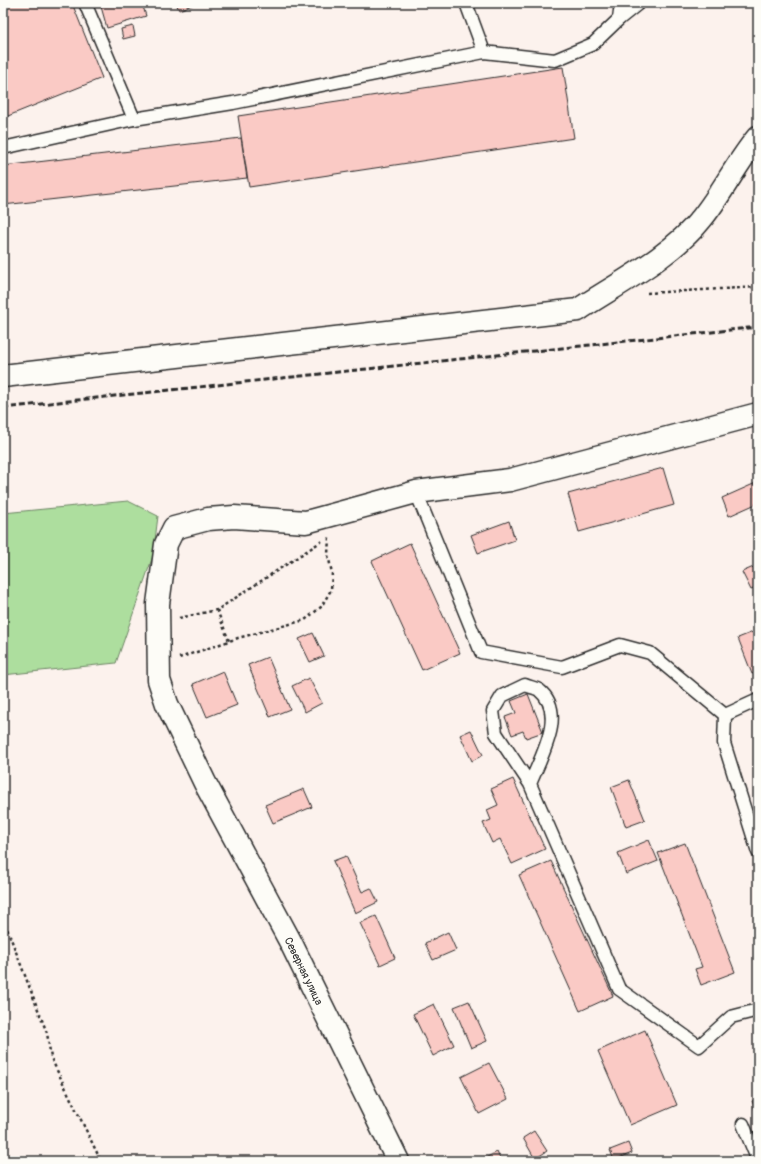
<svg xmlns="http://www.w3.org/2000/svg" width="761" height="1164" font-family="Pangolin,sans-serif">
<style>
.green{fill:#adde9e;stroke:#6c8464}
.building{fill:#facac5;stroke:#2b2b2b}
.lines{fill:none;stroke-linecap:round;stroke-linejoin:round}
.service-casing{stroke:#2b2b2b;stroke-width:15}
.minor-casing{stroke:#2b2b2b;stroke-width:25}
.path{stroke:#2b2b2b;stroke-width:2.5;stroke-dasharray:3 3;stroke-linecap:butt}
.service{stroke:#fdfcf7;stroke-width:12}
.minor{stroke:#fdfcf7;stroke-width:22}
.rail{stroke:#2b2b2b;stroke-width:3;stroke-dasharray:6 3;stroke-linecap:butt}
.labels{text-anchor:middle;stroke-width:3.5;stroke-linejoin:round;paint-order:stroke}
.street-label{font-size:11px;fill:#2b2b2b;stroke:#fdfcf7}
</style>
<rect width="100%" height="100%" fill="#fcf2ed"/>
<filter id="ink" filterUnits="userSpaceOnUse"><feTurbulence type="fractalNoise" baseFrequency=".025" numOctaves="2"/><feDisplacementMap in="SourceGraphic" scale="8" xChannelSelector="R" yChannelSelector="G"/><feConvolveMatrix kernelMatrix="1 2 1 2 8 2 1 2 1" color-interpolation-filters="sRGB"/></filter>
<g filter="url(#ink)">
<!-- green -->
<path class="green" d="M128,501L158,516L153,556L116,663L3,675V513Z"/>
<!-- building -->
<g class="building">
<path d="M3,3H72L102,78L3,118Z"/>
<path d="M100,3H142L146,16L107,28Z"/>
<path d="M176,3H197L179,10Z"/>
<path d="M133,26L135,36L123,39L121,29Z"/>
<path d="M563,67L574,138L249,187L238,116Z"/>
<path d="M241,138L247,178L3,205V166Z"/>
<path d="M663,468L674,505L579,532L568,494Z"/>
<path d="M758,482V503L729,516L722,498Z"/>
<path d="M509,521L515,540L478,553L471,535Z"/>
<path d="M410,543L460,653L422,670L372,561Z"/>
<path d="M758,565V587L751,590L742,572Z"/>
<path d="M758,630V672L752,674L738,638Z"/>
<path d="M313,633L324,656L310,662L299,639Z"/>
<path d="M268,657L290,709L270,717L248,665Z"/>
<path d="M223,671L237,705L207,717L193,684Z"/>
<path d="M309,678L322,703L305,712L292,686Z"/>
<path d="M528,694L543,732L526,738L523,731L512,735L505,717L516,713L511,701Z"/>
<path d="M471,730L483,755L472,761L460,735Z"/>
<path d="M513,779L545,849L512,864L500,839L492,843L483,823L491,820L487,810L498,805L491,789Z"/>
<path d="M629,780L645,820L626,827L611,787Z"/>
<path d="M304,789L312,807L273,823L265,805Z"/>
<path d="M649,840L658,861L626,874L618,853Z"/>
<path d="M685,843L735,972L701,985L695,969L702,967L658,853Z"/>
<path d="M346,856L362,892L371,888L378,902L355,913L333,861Z"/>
<path d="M551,861L613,996L580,1011L519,875Z"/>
<path d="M376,916L395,958L380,965L360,923Z"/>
<path d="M448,932L456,950L433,960L425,943Z"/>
<path d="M469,1001L487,1041L471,1048L454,1007Z"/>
<path d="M434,1004L454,1045L433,1056L413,1014Z"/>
<path d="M645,1030L677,1105L630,1125L598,1051Z"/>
<path d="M489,1063L508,1099L479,1114L461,1077Z"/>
<path d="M758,1099V1117L752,1101Z"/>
<path d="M534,1131L547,1151L535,1159L523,1138Z"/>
<path d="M628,1143L632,1153L614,1160L610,1150Z"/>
<path d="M497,1152L501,1161H484L483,1159Z"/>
</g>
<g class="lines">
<defs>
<g id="service">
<path d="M85,3L134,119"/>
<path d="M466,3L484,52"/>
<path d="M619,19L639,3"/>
<path d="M3,148L134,119L233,103L484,52L555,60L593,44L619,19L621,3"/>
<path d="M416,492L481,652L562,667L620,645L650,653L725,715L758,700"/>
<path d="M725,715L724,743L758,852"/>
<path d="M530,784C540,758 568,713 539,690C536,688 529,687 525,685L502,696L493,711L496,733L530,784L619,989L699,1046L731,1017L758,1010"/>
<path d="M743,1124L758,1161"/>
</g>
<g id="minor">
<path d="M3,376L578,310C619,283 672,256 702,218C723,192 737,162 758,137"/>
<path d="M398,1161L290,941L205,783L167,704L159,680L158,604L166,544L174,528L208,519L234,517L306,522L416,492L510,480L758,414"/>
</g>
</defs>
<!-- service casing -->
<use href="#service" class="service-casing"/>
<!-- minor casing -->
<use href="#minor" class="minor-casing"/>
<!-- path -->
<g class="path">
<path d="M647,293L758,287"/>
<path d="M217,610L229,641"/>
<path d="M179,618L217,610L322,541"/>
<path d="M179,658L238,638L305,620L321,607L331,590L332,573L328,555L329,537"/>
<path d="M3,918L47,1033L51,1058L101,1161"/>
</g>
<!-- service -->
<use href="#service" class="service"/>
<!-- minor -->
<use href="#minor" class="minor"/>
<!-- rail -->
<path class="rail" d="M3,408L758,327"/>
</g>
</g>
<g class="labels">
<!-- street labels -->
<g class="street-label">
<text transform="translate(304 971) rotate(64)" y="4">Северная улица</text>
</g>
</g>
<!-- margin -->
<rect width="761" height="1164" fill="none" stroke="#fdfcf7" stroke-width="16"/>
<rect x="8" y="8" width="745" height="1148" fill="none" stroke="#2b2b2b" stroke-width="1.5" filter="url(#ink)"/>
</svg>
